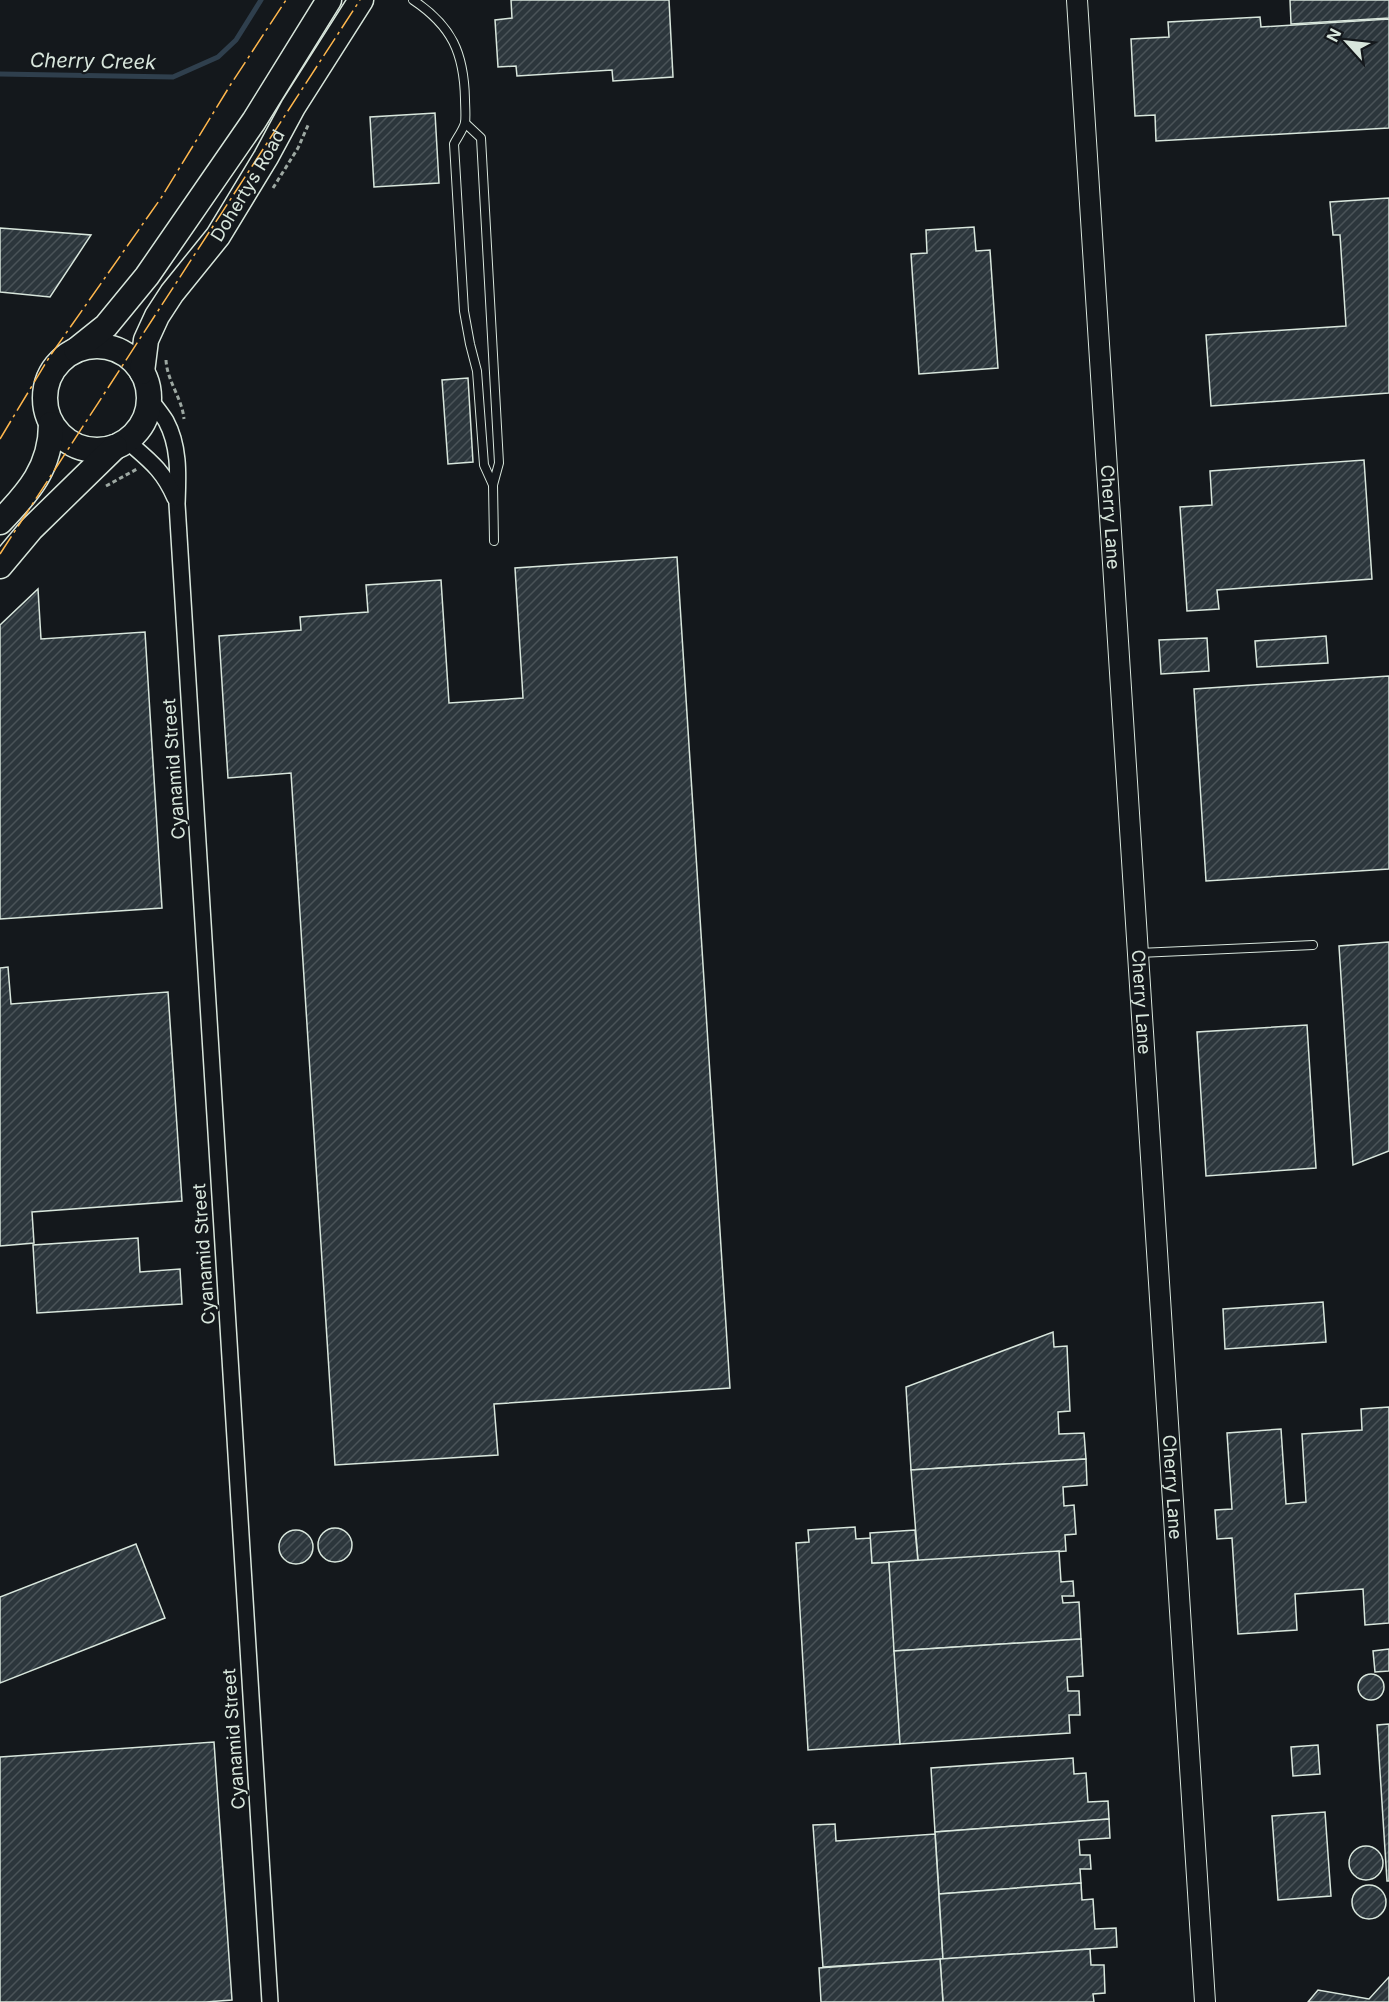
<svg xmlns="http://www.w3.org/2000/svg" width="1389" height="2002" font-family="Inter,sans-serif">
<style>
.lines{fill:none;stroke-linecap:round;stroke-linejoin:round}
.stream{stroke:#2f3f4d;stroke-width:5}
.building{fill:url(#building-hatch);stroke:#d8e6dc;stroke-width:1.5}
.service-casing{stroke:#d8e6dc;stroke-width:10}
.minor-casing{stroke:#d8e6dc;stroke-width:18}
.tertiary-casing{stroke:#d8e6dc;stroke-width:22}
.primary-casing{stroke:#d8e6dc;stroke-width:27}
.path{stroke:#9da8a2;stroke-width:3;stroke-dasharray:4.5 3;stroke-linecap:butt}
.service{stroke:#14181c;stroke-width:8}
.minor{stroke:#14181c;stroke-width:15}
.tertiary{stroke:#14181c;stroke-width:20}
.primary{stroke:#14181c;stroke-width:24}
.power{stroke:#ffb74d;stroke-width:1.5;stroke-dasharray:21 4.5 3 4.5;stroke-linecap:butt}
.labels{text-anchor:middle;stroke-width:4.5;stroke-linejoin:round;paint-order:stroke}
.street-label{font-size:18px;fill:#d8e6dc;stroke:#14181c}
.water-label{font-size:20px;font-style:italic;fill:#d8e6dc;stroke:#14181c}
</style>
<defs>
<pattern id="building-hatch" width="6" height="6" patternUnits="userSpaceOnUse" patternTransform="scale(1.5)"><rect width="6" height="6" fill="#2c363c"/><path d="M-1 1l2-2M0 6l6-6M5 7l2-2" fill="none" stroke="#4a5358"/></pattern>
</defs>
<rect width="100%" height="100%" fill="#14181c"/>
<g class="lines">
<!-- stream -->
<path class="stream" d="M0,74L173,77L218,57L236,40L261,0"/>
</g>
<!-- building -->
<g class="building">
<path d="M511,0H669L673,77L613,81L612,70L517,76L516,66L498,67L495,20L512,18Z"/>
<path d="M1290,0H1389V18L1291,24Z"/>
<path d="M1260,17L1261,27L1389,19V128L1156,141L1155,115L1135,116L1131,39L1169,37L1168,22Z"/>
<path d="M435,113L439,183L374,187L370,117Z"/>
<path d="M1389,198V393L1211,406L1206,335L1346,326L1340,235H1333L1330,202Z"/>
<path d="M974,227L976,251L990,250L998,368L919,374L911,254L927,253L926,230Z"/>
<path d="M0,228L91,235L50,297L0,292Z"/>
<path d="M468,378L473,462L448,464L442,380Z"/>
<path d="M1364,460L1372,579L1217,590L1219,609L1187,611L1180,507L1212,505L1210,471Z"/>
<path d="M677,557L730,1388L494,1404L498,1455L335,1465L291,773L228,778L219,636L301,630L300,617L368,612L366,585L441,580L449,703L523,698L515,568Z"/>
<path d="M38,589L41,639L145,632L162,908L0,919V625Z"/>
<path d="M1326,636L1328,663L1257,667L1255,641Z"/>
<path d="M1207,638L1209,671L1161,674L1159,640Z"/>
<path d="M1389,676V869L1206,881L1194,689Z"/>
<path d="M1389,942V1151L1353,1165L1339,946Z"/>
<path d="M8,967L11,1004L168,992L182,1201L32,1212L34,1243L0,1246V968Z"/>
<path d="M1307,1025L1316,1168L1206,1176L1197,1032Z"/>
<path d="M138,1238L140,1272L180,1269L182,1304L37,1313L33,1245Z"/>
<path d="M1323,1302L1326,1342L1225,1349L1223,1309Z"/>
<path d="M1053,1332L1054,1347L1067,1346L1070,1411L1058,1412L1059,1434L1084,1433L1086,1459L911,1470L906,1387Z"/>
<path d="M1389,1407V1623L1365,1625L1363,1589L1295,1594L1297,1630L1238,1634L1232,1538L1217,1539L1215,1510L1232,1509L1227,1433L1281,1429L1286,1504L1306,1502L1302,1434L1362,1430L1361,1409Z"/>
<path d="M1086,1459L1087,1485L1063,1487L1064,1506L1074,1505L1076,1534L1065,1535L1066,1551L918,1561L911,1470Z"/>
<path d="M855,1527L856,1539L871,1538L872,1563L889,1562L900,1744L808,1750L796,1543L809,1542L808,1530Z"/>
<circle cx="335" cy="1545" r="17"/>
<path d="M915,1530L918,1561L872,1563L870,1533Z"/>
<circle cx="296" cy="1547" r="17"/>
<path d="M136,1544L165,1618L0,1683V1597Z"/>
<path d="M1059,1551L1061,1582L1073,1581L1074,1596H1062L1063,1603L1079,1602L1081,1639L894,1651L889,1562Z"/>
<path d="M1081,1639L1083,1676L1067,1677L1068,1691H1079L1080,1715H1069L1070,1733L900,1744L894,1651Z"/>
<path d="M1389,1649V1671L1375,1672L1373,1651Z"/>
<circle cx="1371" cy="1687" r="13"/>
<path d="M1389,1724V1881H1387L1377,1725Z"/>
<path d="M214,1742L232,2000L206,2002H0V1757Z"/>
<path d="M1318,1745L1320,1774L1293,1776L1291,1747Z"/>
<path d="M1073,1758L1074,1774L1086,1773L1088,1802L1108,1801L1109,1819L935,1832L931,1768Z"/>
<path d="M1325,1812L1331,1896L1278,1900L1272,1816Z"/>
<path d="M1109,1819L1110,1838L1079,1840L1080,1855H1090L1091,1869H1080L1081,1883L939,1894L935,1832Z"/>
<path d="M835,1824L836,1841L935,1834L943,1959L823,1967L813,1825Z"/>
<circle cx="1366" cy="1863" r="17"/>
<path d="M1081,1883L1082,1900L1093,1899L1095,1929L1116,1928L1117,1947L943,1959L939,1894Z"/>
<circle cx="1369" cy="1902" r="17"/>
<path d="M1090,1949L1091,1965H1104L1105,1993L1093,1994L1094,2002H943L940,1959Z"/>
<path d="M940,1959L943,2002H821L819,1968Z"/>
<path d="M1389,1977V2002H1308L1318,1990L1369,1999Z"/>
</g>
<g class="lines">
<defs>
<g id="service">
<path d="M413,0C452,26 464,53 465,99C465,106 466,116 465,123C463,130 457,138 454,144L464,311L470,344L477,371L484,465L493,485"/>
<path d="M465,123L481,138L499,463L493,485L494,541"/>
<path d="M1139,953L1313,945"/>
</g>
<g id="minor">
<path d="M149,398C155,406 161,413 166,421C180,447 178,476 177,504L270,2002"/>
<path d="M127,441C150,461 163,470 175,498"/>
</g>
<g id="tertiary">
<path id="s1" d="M1077,0L1205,2002"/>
</g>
<g id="primary">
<circle cx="97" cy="398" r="52"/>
<path d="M76,350L106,326L147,276L254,121L329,0"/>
<path id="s2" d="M142,372L146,340L157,316L172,293L218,236L266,157L293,107L361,0"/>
<path d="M0,522C29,492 51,467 51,424"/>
<path d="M0,566L31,529L115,447"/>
</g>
</defs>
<!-- service casing -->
<use href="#service" class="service-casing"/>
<!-- minor casing -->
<use href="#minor" class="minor-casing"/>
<!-- tertiary casing -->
<use href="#tertiary" class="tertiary-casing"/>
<!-- primary casing -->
<use href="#primary" class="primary-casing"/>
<!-- path -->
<g class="path">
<path d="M273,188L298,148L309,123"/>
<path d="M166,360C167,381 182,398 184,419"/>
<path d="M106,486L137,469"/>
</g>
<!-- service -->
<use href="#service" class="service"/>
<!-- minor -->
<use href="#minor" class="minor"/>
<!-- tertiary -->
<use href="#tertiary" class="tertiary"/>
<!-- primary -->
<use href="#primary" class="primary"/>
<!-- power -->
<g class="power">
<path d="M0,439L50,356L161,198L231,84L286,0"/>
<path d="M0,554L360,0"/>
</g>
</g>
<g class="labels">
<!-- street labels -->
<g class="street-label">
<text dy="6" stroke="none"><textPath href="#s2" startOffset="218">Dohertys Road</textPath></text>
<text dy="6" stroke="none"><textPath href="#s1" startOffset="518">Cherry Lane</textPath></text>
<text transform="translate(174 769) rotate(-94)" y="6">Cyanamid Street</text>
<text dy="6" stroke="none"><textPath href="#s1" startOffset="1004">Cherry Lane</textPath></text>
<text transform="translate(204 1254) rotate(-94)" y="6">Cyanamid Street</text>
<text dy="6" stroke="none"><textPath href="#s1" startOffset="1490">Cherry Lane</textPath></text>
<text transform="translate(234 1739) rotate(-94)" y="6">Cyanamid Street</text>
</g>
<!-- water labels -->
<g class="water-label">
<text transform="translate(93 61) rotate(1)" y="7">Cherry Creek</text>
</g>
</g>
<!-- north arrow -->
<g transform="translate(1347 42) rotate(297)" stroke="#14181c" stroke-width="4.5" paint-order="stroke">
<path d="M0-4.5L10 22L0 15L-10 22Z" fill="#d8e6dc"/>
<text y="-9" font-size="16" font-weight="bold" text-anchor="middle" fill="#d8e6dc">N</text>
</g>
</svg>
